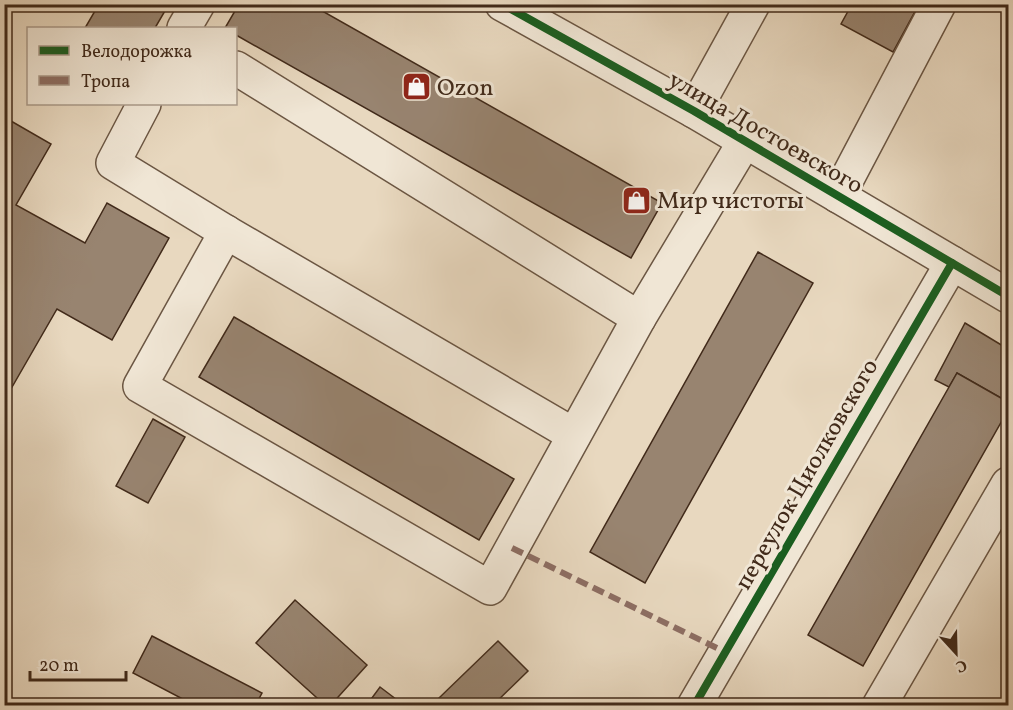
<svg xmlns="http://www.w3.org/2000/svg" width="1013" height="710" font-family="Vollkorn,serif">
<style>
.building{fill:#988470;stroke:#412a1a;stroke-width:1.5}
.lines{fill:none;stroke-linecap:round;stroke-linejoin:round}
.minor-casing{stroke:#6b5643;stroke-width:36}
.minor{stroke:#f0e6d5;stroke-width:33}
.quiet{stroke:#8d6e63;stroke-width:6;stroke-dasharray:12 6;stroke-linecap:butt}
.cycleway-casing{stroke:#f0e6d5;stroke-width:11}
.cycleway{stroke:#1b5e20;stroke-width:8}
.labels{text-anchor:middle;stroke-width:6;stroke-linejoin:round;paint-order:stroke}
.poi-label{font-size:24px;fill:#412a1a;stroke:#f0e6d5;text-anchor:start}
.street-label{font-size:24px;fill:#412a1a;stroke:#f0e6d5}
</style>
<rect width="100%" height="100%" fill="#e8d8bf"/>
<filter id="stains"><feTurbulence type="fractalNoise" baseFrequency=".00333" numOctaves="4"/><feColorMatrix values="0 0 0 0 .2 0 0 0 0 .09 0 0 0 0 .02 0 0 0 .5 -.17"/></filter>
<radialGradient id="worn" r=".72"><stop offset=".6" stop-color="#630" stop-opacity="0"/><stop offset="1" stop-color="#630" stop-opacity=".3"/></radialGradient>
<!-- building -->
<g class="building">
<path d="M99,4H169L155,28H85Z"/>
<path d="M239,4H310L662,203L631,258L236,35V28H225Z"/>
<path d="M852,4H919L893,52L841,24Z"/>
<path d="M4,117L51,144L16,205L85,243L107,203L169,238L112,340L57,309L4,401Z"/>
<path d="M758,252L813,283L645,583L590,552Z"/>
<path d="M234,317L514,479L479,540L199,377Z"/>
<path d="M965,323L1008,349V402L957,373L949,387L935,380Z"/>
<path d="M957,373L1008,402V410L863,666L808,635Z"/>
<path d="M153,419L185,437L148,503L116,486Z"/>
<path d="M295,600L367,665L330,706H326L256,643Z"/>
<path d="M152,636L262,693L255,706H196L133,673Z"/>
<path d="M498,641L528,671L492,706H446L439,698Z"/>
<path d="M380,687L405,706H366Z"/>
</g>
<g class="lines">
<defs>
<g id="minor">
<path d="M502,4L694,111L1008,296"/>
<path d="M184,28L198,4"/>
<path d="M236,68L639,318"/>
<path d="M144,104L113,163L226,232L574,435"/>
<path d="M694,111L753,4"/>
<path d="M838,196L939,4"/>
<path d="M226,232L140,386L490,588L639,318L745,141"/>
<path d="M694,706L952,263"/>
<path d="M879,706L1008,484"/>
</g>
</defs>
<!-- minor casing -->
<use href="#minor" class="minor-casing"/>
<!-- minor -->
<use href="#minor" class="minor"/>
<!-- quiet -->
<path class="quiet" d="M512,548L725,652"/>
<defs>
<g id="cycleway">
<path d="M502,4L694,111L1008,296"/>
<path d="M694,706L952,263"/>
</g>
</defs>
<!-- cycleway casing -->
<use href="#cycleway" class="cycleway-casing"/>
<!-- cycleway -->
<use href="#cycleway" class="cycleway"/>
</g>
<!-- icons -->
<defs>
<symbol id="shop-square" viewBox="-11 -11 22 22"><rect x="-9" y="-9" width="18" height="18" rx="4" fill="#8f2418" stroke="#f0e6d5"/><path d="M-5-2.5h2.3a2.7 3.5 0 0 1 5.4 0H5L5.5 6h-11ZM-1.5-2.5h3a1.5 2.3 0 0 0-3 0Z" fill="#fff"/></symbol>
</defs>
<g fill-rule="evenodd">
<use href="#shop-square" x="400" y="70" width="33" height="33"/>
<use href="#shop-square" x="620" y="184" width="33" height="33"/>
</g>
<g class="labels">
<!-- poi labels -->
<g class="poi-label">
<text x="437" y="95">Ozon</text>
<text x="657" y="208">Мир чистоты</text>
</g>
<!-- street labels -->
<g class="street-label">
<text transform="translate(766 132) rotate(30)" y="8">улица Достоевского</text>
<text transform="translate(806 474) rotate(-60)" y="8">переулок Циолковского</text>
</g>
</g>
<!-- margin -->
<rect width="1013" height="710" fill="none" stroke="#e8d8bf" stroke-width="24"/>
<rect x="6" y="6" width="1001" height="698" fill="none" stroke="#412a1a" stroke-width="3"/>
<rect x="12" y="12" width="989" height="686" fill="none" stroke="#412a1a" stroke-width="1.5"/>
<!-- legend -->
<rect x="27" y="27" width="210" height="78" fill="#f0e6d5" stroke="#aa9b8a" stroke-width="1.5"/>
<rect x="39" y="46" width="30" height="9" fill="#1b5e20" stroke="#aa9b8a" stroke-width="1.5"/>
<text x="81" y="57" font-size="18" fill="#412a1a">Велодорожка</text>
<rect x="39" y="76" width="30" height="9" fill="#8d6e63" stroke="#aa9b8a" stroke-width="1.5"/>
<text x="81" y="87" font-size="18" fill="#412a1a">Тропа</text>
<!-- north arrow -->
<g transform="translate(956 653) rotate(158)" stroke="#f0e6d5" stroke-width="4.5" paint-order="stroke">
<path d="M0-4.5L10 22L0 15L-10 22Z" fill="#412a1a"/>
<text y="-9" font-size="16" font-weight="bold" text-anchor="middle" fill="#412a1a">С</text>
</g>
<!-- scale -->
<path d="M30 671v9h96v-9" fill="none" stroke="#412a1a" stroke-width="3"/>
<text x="39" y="671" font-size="18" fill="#412a1a" stroke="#f0e6d5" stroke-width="4.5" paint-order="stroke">20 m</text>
<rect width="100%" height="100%" filter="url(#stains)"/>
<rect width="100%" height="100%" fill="url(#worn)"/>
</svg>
